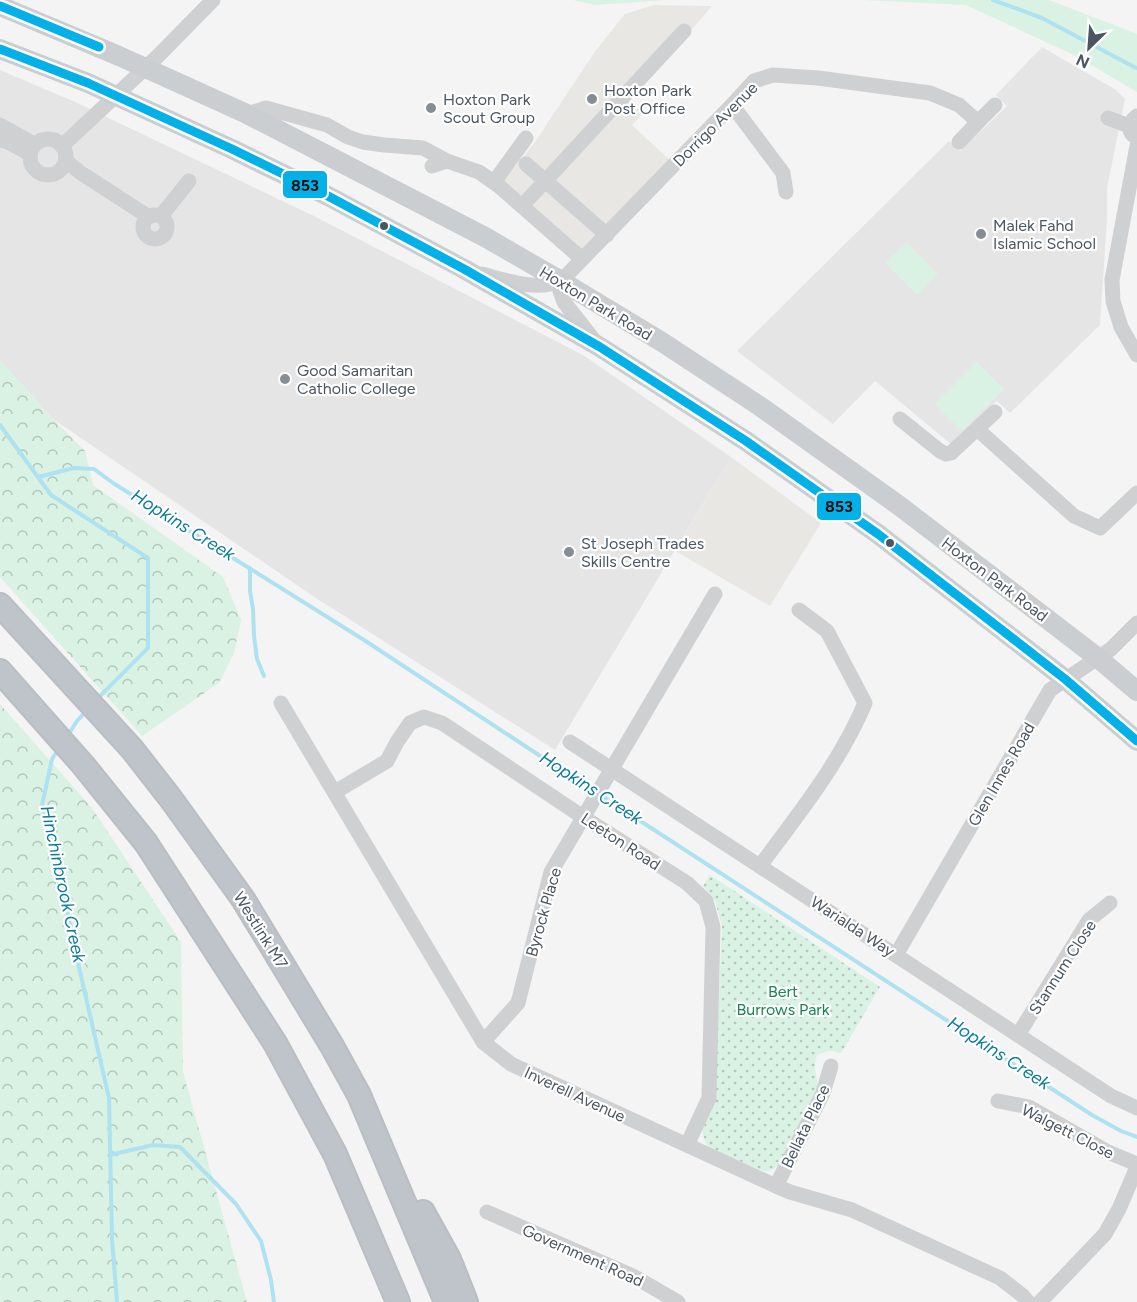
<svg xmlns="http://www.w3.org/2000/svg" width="1137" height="1302" font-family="Figtree,sans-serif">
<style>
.commercial{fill:#e8e7e3}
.education{fill:#e6e5e6}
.green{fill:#d9f2e3}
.forest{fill:url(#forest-crowns)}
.park{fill:url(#park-dots)}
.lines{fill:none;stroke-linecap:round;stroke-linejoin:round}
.stream{stroke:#aee2f0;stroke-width:4}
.highway-casing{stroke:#b9bec3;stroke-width:26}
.minor{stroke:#ced0d2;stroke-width:15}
.major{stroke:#caced1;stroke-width:20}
.highway{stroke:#bec4c9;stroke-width:22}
.bus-1-casing{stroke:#fff;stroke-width:14}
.bus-1{stroke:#04b0e8;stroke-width:9}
.poi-dot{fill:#868d94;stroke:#fff;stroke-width:2}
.bus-dot{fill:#4a5661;stroke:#fff;stroke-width:2}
.labels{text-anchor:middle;stroke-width:4.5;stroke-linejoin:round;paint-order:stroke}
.poi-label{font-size:16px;fill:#4a5661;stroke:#fff;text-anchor:start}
.street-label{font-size:16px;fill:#4a5661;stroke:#fff}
.park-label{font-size:16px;fill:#17864f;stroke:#fff}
.water-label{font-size:18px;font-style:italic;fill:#0c7c9b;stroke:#fff}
.line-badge{stroke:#fff;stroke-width:2}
.pale-badge-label{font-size:16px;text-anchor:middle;font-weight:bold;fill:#111}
</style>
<defs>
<pattern id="forest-crowns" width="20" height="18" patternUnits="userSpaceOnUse" patternTransform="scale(1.5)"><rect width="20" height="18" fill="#d9f2e3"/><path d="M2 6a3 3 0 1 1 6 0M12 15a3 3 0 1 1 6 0" fill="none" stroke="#b2c7bb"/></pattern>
<pattern id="park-dots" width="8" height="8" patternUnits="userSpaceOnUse" patternTransform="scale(1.5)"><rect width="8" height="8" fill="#d9f2e3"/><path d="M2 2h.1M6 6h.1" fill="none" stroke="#b2c7bb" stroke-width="1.8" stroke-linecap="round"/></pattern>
</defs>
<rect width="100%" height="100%" fill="#f4f4f4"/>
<!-- commercial -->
<g class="commercial">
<path d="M654,5L712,6L630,101L643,113L632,125L675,165L582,259L499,186L535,142L596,50L625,14Z"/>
<path d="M731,457L821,523L770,606L675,551Z"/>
</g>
<!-- education -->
<g class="education">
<path d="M1042,47L1116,90L1125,99L1107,188V218L1100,325L1010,413L997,401L952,445L875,381L833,424L737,351L949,141L960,151L1007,106L996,95Z"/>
<path d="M0,70L75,102L314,216L583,355L731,457L555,750L316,598L53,419L4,365L0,360Z"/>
</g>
<!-- green -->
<g class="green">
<path d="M573,0H667L595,5Z"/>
<path d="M864,0H1049L1137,34V92L1076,56L966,5Z"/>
<path d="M907,242L938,274L917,295L885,263Z"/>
<path d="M977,362L1004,389L962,431L935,404Z"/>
</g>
<!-- forest -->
<g class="forest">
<path d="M0,360L53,419L85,451L93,485L223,577L241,620L234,653L219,683L142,736L0,577Z"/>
<path d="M0,704L92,808L181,942L183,1072L247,1302H0Z"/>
</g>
<!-- park -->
<path class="park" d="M710,875L880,987L841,1053C832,1050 825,1050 817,1056C812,1068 818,1078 818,1089L780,1165L769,1171H763L710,1148L706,1144L702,1132L715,1095L722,926L715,901L703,886Z"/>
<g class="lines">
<!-- stream -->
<g class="stream">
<path d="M993,0L1042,18L1136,68"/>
<path d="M0,425L51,495L148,558V648L96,700"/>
<path d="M38,477L74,468L94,469L113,483L364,640L595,792"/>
<path d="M250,568V591L253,609L254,636L257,659L264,676"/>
<path d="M68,735L77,721L87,710"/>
<path d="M59,748L52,759L42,805L56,849L73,941L109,1098L112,1239L117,1302"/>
<path d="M602,796L1092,1115L1121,1131L1137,1137"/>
<path d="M110,1155L153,1145L180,1147L236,1204L261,1241L271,1280L274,1302"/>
</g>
<defs>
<g id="highway">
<path d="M0,605L132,749L171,799L243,899L332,1046L359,1095L446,1302"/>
<path d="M0,671L84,766L146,843L275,1043L335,1154L398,1302"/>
<path d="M423,1212L449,1259L466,1302"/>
</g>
</defs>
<!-- highway casing -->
<use href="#highway" class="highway-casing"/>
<!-- minor -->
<g class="minor">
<path d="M732,105L783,173L786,192"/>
<path d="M247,114L266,108L327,125L348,137L363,142L384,145L423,148L447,161"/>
<path d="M1137,116C1128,122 1127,133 1137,138"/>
<path d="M1108,118L1129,126"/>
<path d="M0,125L34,144"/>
<circle cx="48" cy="157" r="18"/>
<path d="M0,140L8,142L30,154"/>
<path d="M959,142L978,122"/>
<path d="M62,146L157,57L213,0"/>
<path d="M1137,146L1112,280L1113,301L1121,327L1137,355"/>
<path d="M66,161L81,173L149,217"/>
<path d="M526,164L607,235"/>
<path d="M432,166L447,161L479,172L499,186L582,259"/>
<path d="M494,182L526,138"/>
<path d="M522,206L684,31"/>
<circle cx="155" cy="227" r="12"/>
<path d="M161,216L189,181"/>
<path d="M482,274C508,281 535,291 561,281L732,105L754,81L773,75L818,78L930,93L959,105L978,122L995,105"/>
<path d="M561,281L560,291L564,302L593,339"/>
<path d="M900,419L940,451L946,454L951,453L995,412"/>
<path d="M977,429L1074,516L1100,528L1137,493"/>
<path d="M281,703L483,1042L511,1064L776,1186L790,1192L852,1210L1000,1278L1023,1296L1028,1302"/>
<path d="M570,742L1111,1096L1137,1108"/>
<path d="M335,792L387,761L397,742L410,723L424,717L442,723L583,817L687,883L706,901L713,927L709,1098L687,1145"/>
<path d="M760,866C798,814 840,763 865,703L827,631L799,610"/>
<path d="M896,955L1050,690L1111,649L1137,623"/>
<path d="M1018,1035L1089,920L1110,903"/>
<path d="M483,1042L518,1003L551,872L715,594"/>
<path d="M998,1101L1029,1107L1108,1152L1137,1164"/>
<path d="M776,1186L823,1093L831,1066"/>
<path d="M487,1212L633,1276L678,1302"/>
<path d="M1040,1302L1105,1234L1119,1209L1137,1167"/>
</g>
<!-- major -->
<g class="major">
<path d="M0,6L119,56L247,114L485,237L561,281L662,342L761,407L901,507L1098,658L1137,691"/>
<path d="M0,49L88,83L232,149L328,196L464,269L600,347L746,441L878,534L1065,679L1137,741"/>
</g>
<!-- highway -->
<use href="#highway" class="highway"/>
<defs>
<g id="bus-1">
<path d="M0,6L99,47"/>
<path d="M0,49L88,83L232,149L328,196L464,269L600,347L746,441L878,534L1065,679L1137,741"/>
</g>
</defs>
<!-- bus-1 casing -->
<use href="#bus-1" class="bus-1-casing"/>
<!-- bus-1 -->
<use href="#bus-1" class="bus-1"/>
</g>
<!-- markers -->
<g class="poi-dot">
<circle cx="592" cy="99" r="6"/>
<circle cx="431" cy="108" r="6"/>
<circle cx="981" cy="234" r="6"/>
<circle cx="285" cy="379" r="6"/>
<circle cx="569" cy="552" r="6"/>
</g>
<g class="bus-dot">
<circle cx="384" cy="226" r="5"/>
<circle cx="890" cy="543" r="5"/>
</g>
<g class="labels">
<!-- poi labels -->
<g class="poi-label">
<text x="604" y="96">Hoxton Park<tspan x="604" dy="18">Post Office</tspan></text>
<text x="443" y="105">Hoxton Park<tspan x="443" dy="18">Scout Group</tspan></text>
<text x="993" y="231">Malek Fahd<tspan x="993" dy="18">Islamic School</tspan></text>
<text x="297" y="376">Good Samaritan<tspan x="297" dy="18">Catholic College</tspan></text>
<text x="581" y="549">St Joseph Trades<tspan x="581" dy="18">Skills Centre</tspan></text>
</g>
<!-- street labels -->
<g class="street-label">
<text transform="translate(715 124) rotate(-45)" y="6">Dorrigo Avenue</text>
<text transform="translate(596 303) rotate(31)" y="6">Hoxton Park Road</text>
<text transform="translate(995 579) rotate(37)" y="6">Hoxton Park Road</text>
<text transform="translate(1001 774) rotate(-60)" y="6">Glen Innes Road</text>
<text transform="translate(621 841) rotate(33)" y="6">Leeton Road</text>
<text transform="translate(543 912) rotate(-74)" y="6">Byrock Place</text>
<text transform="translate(853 926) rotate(33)" y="6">Warialda Way</text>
<text transform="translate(261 930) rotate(58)" y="6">Westlink M7</text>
<text transform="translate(1062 967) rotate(-57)" y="6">Stannum Close</text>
<text transform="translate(575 1094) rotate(25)" y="6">Inverell Avenue</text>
<text transform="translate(805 1126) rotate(-64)" y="6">Bellata Place</text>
<text transform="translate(1068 1131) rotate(27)" y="6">Walgett Close</text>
<text transform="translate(583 1255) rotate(24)" y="6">Government Road</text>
</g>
<!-- park labels -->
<g class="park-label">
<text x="783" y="997">Bert<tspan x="783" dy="18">Burrows Park</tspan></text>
</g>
<!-- water labels -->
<g class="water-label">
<text transform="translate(183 525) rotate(32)" y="6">Hopkins Creek</text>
<text transform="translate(591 788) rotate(33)" y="6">Hopkins Creek</text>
<text transform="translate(63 884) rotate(78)" y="6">Hinchinbrook Creek</text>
<text transform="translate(999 1053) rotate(33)" y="6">Hopkins Creek</text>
</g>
</g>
<g class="line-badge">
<rect x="282" y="170" width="46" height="29" rx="6" fill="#04b0e8"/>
<rect x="816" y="492" width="46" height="29" rx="6" fill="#04b0e8"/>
</g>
<g class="pale-badge-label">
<text x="305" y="191">853</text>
<text x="839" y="512">853</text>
</g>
<!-- north arrow -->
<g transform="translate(1089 48) rotate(205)" stroke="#ffffff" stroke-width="4.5" paint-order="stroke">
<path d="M0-4.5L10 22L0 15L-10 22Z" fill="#4a5661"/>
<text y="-9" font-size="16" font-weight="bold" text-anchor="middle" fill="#4a5661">N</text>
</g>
</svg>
